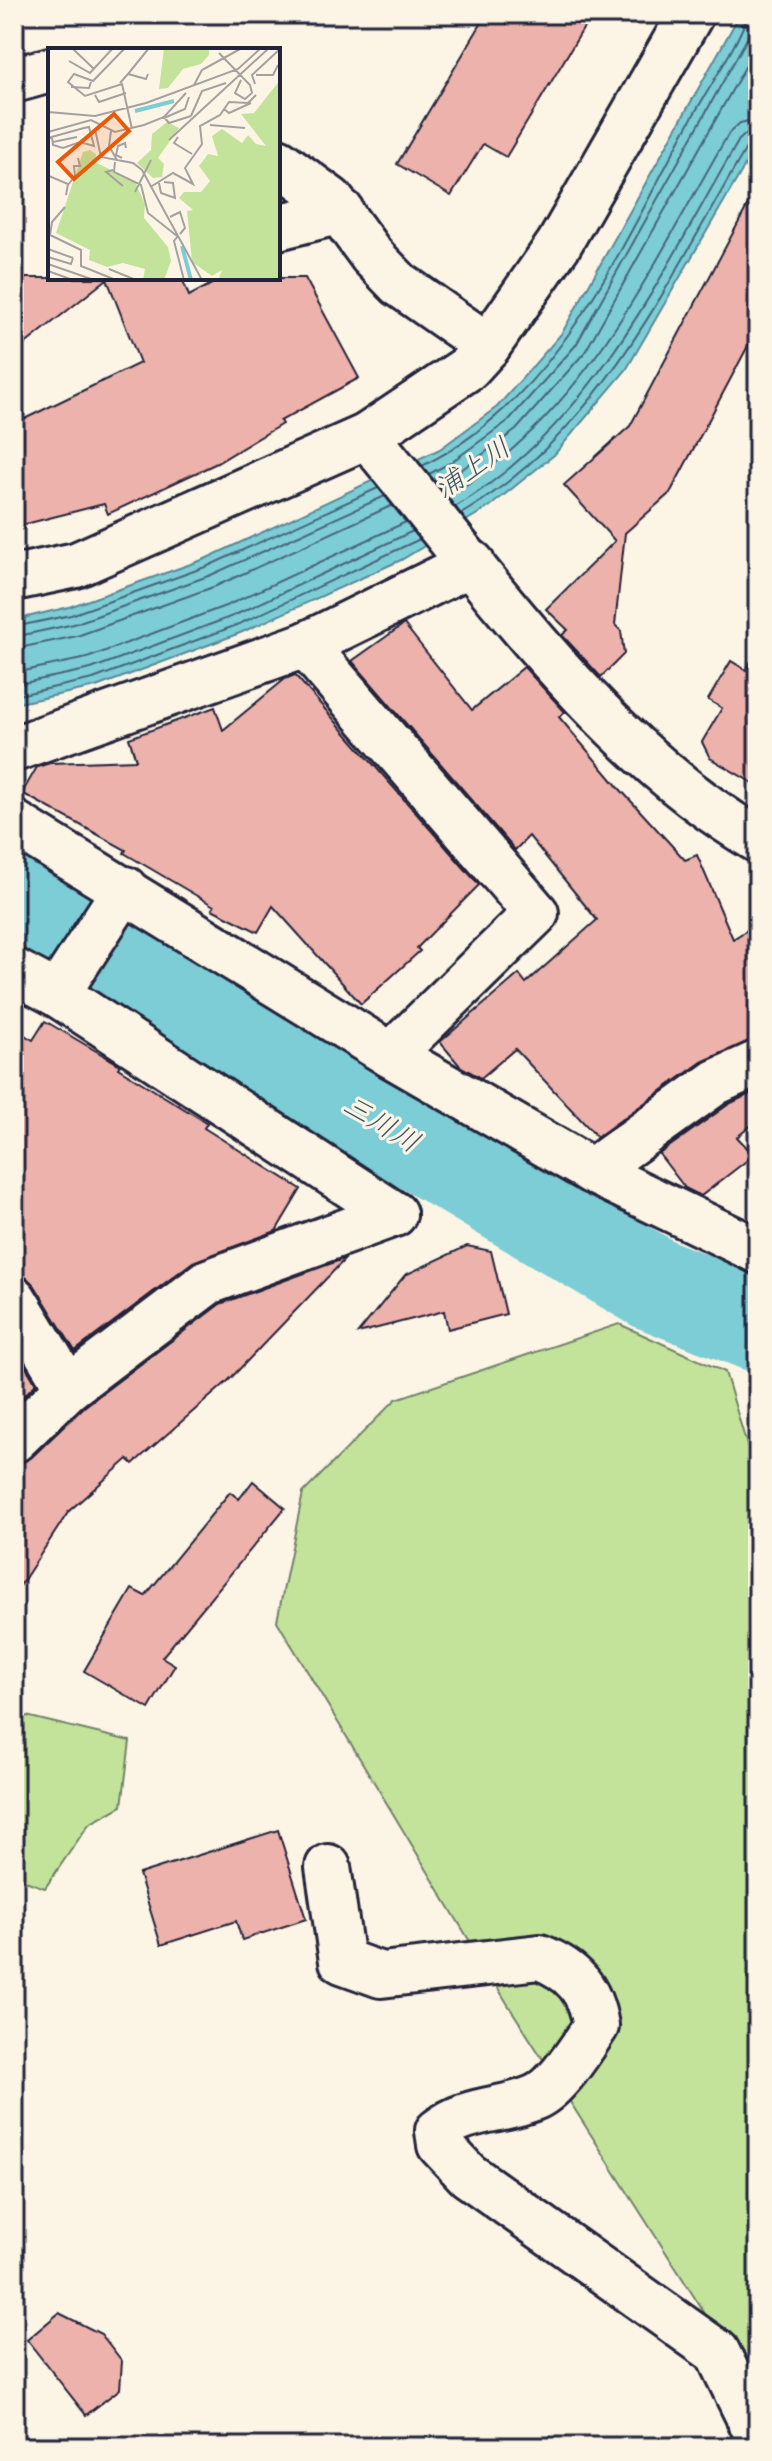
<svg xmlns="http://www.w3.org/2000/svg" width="772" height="2461" font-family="'Architects Daughter','Klee One',sans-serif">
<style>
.green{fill:#c3e39b;stroke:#72826b;stroke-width:2}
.water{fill:#7ccdd6;stroke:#588998;stroke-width:2}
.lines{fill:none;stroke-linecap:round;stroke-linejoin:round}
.shore{stroke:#466679;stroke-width:2}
.river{stroke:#7ccdd6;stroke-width:94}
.building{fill:#edb2ab;stroke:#22223b;stroke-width:2}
.street-casing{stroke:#22223b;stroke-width:50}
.secondary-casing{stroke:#22223b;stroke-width:50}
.street{stroke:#fcf5e5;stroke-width:44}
.secondary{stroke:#fcf5e5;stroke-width:44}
.labels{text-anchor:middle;stroke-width:6;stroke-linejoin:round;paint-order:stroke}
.water-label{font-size:28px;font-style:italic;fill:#3d556a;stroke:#fcf5e5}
.inset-river{fill:none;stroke:#7ccdd6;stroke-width:4}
.inset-road{fill:none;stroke:#a5a1a1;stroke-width:2}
.view{fill:#e8590c;fill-opacity:0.15;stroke:#e8590c;stroke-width:4}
.inset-edge{fill:none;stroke:#22223b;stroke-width:4}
</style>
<rect width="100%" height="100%" fill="#fcf5e5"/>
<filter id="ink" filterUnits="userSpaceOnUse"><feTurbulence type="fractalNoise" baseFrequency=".0125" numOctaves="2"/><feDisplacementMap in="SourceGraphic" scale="16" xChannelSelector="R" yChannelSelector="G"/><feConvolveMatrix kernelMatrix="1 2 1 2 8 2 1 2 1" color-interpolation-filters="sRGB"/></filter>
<g filter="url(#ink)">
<!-- green -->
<g class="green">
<path d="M619,1324L725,1372L758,1482V2397L507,2003L277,1621L303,1493L396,1399Z"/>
<path d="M22,1715L130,1741L122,1806L89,1824L45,1888L14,1877V1740Z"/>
</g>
<!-- water -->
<path class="water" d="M740,14H758V143L626,370L554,455L489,507L401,560L240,633L96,687L14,704V620L69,607L205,559L440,449L497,407L562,333Z"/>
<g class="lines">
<!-- shore -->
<g class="shore">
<path d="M422,466C561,398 622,243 693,116C705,94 744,35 747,14"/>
<path d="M429,474L450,463L508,421L576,345L754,26L757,14"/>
<path d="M437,484L457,473L516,430L585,352L758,44"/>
<path d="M447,497C587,414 650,268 729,133L740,123L758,119"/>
<path d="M455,507C595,423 660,275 739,140L748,132L758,131"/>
<path d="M461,514C602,431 668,281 748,145L758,141"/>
<path d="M14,627L71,615L208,566L378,488"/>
<path d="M14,637L74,624L211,575L385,496"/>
<path d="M14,649L77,636L216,586L393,505"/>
<path d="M14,673L87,658L228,605L406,522"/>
<path d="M14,685L91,669L233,616L413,531"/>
<path d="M14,696L93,679L237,625L420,539"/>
</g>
<!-- river -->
<path class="river" d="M14,904L654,1284L758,1325"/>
</g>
<!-- building -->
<g class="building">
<path d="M487,14H592L506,157L483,144L451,196L397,164Z"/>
<path d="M758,186V327L670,493L625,533L615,625L621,631L624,654L601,677L562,635L568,630L546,609L615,541L564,485L630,426Z"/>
<path d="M14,278H182L189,296L223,278H305L359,378L280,421L282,424L217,463L108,514L104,504L14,527V424L140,363L107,279L14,353Z"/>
<path d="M404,624L472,710L524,667L565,712L559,717L619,788L685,860L697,855L733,939L758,923V1038L702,1062L597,1137L515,1049L481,1078L460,1066L440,1042L519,974L526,983L597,920L529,836L515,850L352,661Z"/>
<path d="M758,649V786L710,758L702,742L722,708L708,700L731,661L746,670Z"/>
<path d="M295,675L479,885L417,948L420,951L361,1004L273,906L258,932L212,909L214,906L124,853L126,850L22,793L37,767L50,763L136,760L129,738L215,707L223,730L285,679Z"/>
<path d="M45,1021L120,1065L118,1068L207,1123L204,1128L301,1189L276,1231L193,1262L75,1351L35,1286L27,1278L14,1274V1029L33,1040Z"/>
<path d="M758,1090V1120L737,1137L754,1155L701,1196L685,1188L659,1154L729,1104Z"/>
<path d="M467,1246L491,1251L506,1314L448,1329L444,1311L358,1333L405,1275Z"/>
<path d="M346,1258L228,1381L133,1464L128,1459L69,1511L14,1595V1464L31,1458L84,1407L220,1304Z"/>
<path d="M14,1347L36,1384L14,1405Z"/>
<path d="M253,1481L285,1508L162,1657L175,1665L149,1709L84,1671L132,1589L145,1596L230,1492L239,1499Z"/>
<path d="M278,1830L306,1919L242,1940L236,1921L161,1945L139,1874Z"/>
<path d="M59,2313L101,2334L122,2361L120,2389L86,2415L27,2340Z"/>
</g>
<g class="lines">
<defs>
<g id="street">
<path d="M14,80L50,70"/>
<path d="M278,161L331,200L372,256L399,284L488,346"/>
<path d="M278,227L341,211"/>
<path d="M367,436C480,572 604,751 758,840"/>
<path d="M305,645L536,913L391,1055"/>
<path d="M14,749L305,645L472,563"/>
<path d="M14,823L391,1055L592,1171L758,1251"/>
<path d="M14,971L57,994L394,1214"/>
<path d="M57,994L125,889"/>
<path d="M592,1171L716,1082L758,1063"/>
<path d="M14,1299L68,1388"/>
<path d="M14,1440L68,1388L208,1282L394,1214"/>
<path d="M328,1867L342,1961L381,1975L540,1957C574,1971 590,1989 596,2026C583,2046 558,2087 536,2097C503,2112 467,2107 438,2131L440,2145L468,2175L717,2352L758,2436"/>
</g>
<path id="secondary" d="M14,578L76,565L367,436L468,368L488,346L559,244L691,14"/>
</defs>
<!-- street casing -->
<use href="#street" class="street-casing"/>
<!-- secondary casing -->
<use href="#secondary" class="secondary-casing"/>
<!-- street -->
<use href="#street" class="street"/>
<!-- secondary -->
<use href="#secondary" class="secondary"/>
</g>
</g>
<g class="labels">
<!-- water labels -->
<g class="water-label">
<text transform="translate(472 467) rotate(-34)" y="10">浦上川</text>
<text transform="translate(382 1123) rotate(31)" y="10">三川川</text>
</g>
</g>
<!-- overview -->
<g transform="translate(48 48)">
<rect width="232" height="232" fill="#fcf5e5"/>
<path d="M116,0H161V7L153,16L135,21L120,40L111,41ZM232,32V232H176L171,230L174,222L164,228L144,214L139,163L145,162L131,150L136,144H153L162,133L151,118L160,106L170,108L164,88L174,81L194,95L200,87L208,96L218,98L193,66L206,65ZM119,74L131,80L110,110L116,116L114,129L105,130L89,115L103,102L104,86ZM42,102L48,106L47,114L87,134L97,156L96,170L120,199L123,213L116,232H95L97,221L75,215L59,219L41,212L42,202L8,185L35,104Z" fill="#c3e39b"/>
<path class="inset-river" d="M87,63L126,53M134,198L143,232"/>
<path class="inset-road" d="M24,0L46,21M77,0L45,33L26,26L20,34L37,48L74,36L84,81M171,5L202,37L204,45L197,51L187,45L193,32M21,13L42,25L65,0M80,26L101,0M208,27H225L230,17M72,35L80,26L98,31L100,26M207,36L204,27L232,1M146,37L154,22L194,0M23,39L41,40L43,34M47,47L51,54L78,45M176,61L181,65L203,55M0,64L47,68L98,55L190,21L213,0M143,68L154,43L178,35M116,69L121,75L143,68M116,70L137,61L141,49M162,77L197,80M47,81L53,109L85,115L94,122L154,232M63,83L61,98L69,112M0,84L43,72L67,84L96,77L116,69L138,45M130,89L126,95L144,106M0,90L36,80L41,79L46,98L32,94L15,100L5,97L4,89M121,92L221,0M5,94L29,89M74,110L68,107L70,98L77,95L78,100M67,114L66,124L93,137L100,165L129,188M65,122L58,124L75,138M1,128L20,136L18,147M111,135L113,145L127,150L125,135L116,134M19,138L27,128L26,118H32L30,110M104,138L125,125L145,136L137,120L154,96L152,78L172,67L181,54L200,55L208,47M87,144L103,112M122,169L132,164L137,180L132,186M0,186L33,202V218L68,232M2,187L4,174L17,159M130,188L126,193L136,232M0,201L25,210M0,209L23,216L25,210M0,216L46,232M61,221L88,232M0,223L25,232"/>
<path class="view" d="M66,66L81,83L26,131L10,114Z"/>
<rect width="232" height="232" class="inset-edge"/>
</g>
<!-- margin -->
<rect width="772" height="2461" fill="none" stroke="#fcf5e5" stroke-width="48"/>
<rect x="24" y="24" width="724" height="2413" fill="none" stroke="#22223b" stroke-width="3" filter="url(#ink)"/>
</svg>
